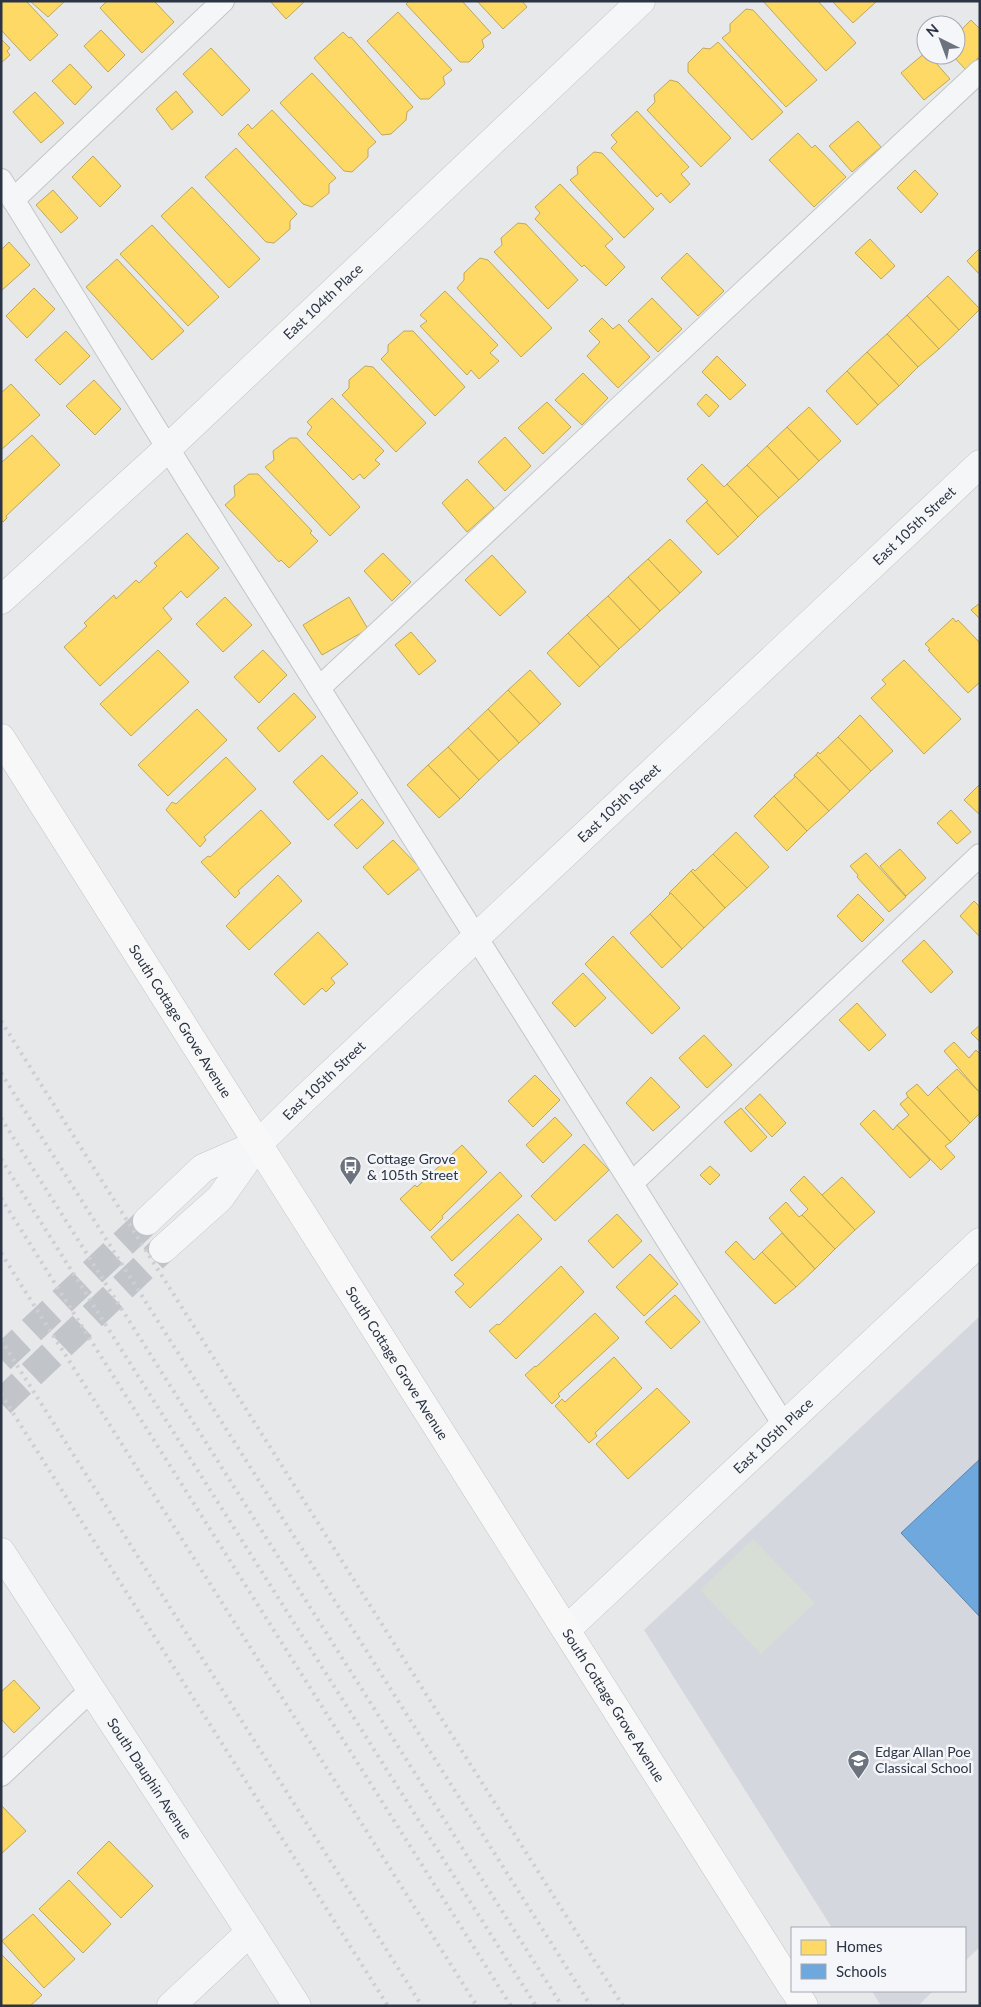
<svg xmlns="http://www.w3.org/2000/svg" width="981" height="2007" font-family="Lato,sans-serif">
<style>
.built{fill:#d4d7dd}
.green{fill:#d6ded6}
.homes{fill:#ffd966;stroke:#bfa85c}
.schools{fill:#6fa8dc;stroke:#5b85af}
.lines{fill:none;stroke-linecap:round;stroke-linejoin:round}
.street-tunnel{stroke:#c1c4c9;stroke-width:28;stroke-dasharray:28 14;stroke-linecap:butt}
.lane-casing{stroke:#c4c6c8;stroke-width:24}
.street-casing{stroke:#c4c6c8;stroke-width:29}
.secondary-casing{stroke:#c4c6c8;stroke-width:29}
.lane{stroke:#f5f6f7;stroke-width:22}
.street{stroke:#f5f6f7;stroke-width:28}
.secondary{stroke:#f8f8f8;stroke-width:28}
.rail{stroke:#cecfd2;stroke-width:4;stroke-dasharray:2.5 5;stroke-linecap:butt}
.labels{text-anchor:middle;stroke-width:5;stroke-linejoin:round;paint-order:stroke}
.street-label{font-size:14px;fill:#2b3445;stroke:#f4f6f9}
.poi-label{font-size:14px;fill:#2b3445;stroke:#f4f6f9;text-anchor:start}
</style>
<rect width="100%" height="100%" fill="#e6e8ea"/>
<!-- built -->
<g class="built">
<path d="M980,1316V1947L965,1961V1928H832L644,1630Z"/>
<path d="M872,1991H933L918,2006H881Z"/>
</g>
<!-- green -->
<path class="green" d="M753,1539L815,1603L761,1654L700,1590Z"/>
<!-- homes -->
<g class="homes">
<path d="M1,1H26L58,35L30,61L1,30Z"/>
<path d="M30,1H65L48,17Z"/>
<path d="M107,1H154L174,22L142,53L100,8Z"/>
<path d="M270,1H305L286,19Z"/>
<path d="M409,1H462L491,33L482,40L484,47L469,62H460L406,4Z"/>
<path d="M477,1H522L527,7L503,29Z"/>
<path d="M763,1H818L856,43L826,71Z"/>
<path d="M832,1H877L853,23Z"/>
<path d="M746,9L753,10L817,80L786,107L722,38L730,32V24Z"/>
<path d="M398,12L452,70L443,77L445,84L429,99H420L367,41Z"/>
<path d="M971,20L980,29V56L966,70L952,55H956V35Z"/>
<path d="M101,30L125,55L108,72L84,46Z"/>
<path d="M343,32L349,38L351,37L413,107L407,112L406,120L391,134L382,135L314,58Z"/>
<path d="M1,39L10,48L7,51L10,55L1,63Z"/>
<path d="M718,42L783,112L752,140L688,72V63L703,48L710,49Z"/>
<path d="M211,48L250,90L222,116L183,74Z"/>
<path d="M926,52V55H929L950,79L924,100L901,73Z"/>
<path d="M70,64L92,87L75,105L52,81Z"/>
<path d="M312,73L376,142L368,149V157L352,172L344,171L280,103Z"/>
<path d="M670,80L678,82L731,138L701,167L647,110L655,102L654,95Z"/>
<path d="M176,91L193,112L172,130L156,109Z"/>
<path d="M35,92L64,123L41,143L13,112Z"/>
<path d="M272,110L336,178L329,184V193L312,207L303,204L238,134L248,124L252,129Z"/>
<path d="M637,111L689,167L681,174L690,184L670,203L661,193L657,197L611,148L617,142L611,135Z"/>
<path d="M858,121L881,147L852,172L829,146Z"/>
<path d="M798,133L812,148L815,145L846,177L814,207L769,160Z"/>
<path d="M236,148L297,214L290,221V229L274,243L266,242L205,177Z"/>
<path d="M594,152L602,153L654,209L624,238L570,180L578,174L577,167Z"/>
<path d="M93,156L121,186L100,207L72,177Z"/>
<path d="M915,170L938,194L921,213L897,188Z"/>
<path d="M560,184L613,239L605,246L625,267L606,286L584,265L582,267L535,219L540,213L535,207Z"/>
<path d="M192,187L260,259L229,288L161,216Z"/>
<path d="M53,190L78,218L61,233L36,205Z"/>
<path d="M518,223L526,224L578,280L548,309L494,252L502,245L501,238Z"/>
<path d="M152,225L219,297L188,326L120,254Z"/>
<path d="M870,239L895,266L881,279L855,253Z"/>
<path d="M9,242L30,265L1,291V250Z"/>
<path d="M980,248V275L967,261Z"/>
<path d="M687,253L724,291L698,316L661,278Z"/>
<path d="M480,258L488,260L552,328L521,357L457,288L464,280V273Z"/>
<path d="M117,259L184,331L152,360L86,287Z"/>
<path d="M948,276L980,309L959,330L927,296Z"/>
<path d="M34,288L55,309L27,338L6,316Z"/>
<path d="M445,291L498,345L490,353L499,361L479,379L471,370L467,375L420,326L427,321L420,315Z"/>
<path d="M927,296L959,330L939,349L907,315Z"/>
<path d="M652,298L682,329L658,352L628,321Z"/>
<path d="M907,315L939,349L918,367L887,334Z"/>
<path d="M602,318L613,329L619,324L650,357L618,388L587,356L600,342L589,331Z"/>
<path d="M66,331L90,356L60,385L35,360Z"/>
<path d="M404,331H413L465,387L435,416L381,359L388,352V345Z"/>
<path d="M887,334L918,367L899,386L867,352Z"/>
<path d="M867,352L899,386L878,405L847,371Z"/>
<path d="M717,356L746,385L730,400L702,372Z"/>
<path d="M365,366L373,367L426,423L396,452L342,395L349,388V380Z"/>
<path d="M847,371L878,405L857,425L826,391Z"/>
<path d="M583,373L608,398L582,425L555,400Z"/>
<path d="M94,380L121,409L95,435L66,406Z"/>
<path d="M11,384L40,415L1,450V393Z"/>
<path d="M706,394L719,406L709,417L697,404Z"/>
<path d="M332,398L384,451L375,460L380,464L364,479L360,474L353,480L307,434L312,427L307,422Z"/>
<path d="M547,402L571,427L543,454L518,428Z"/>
<path d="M809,407L841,441L819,461L787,427Z"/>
<path d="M787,427L819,461L799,480L767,446Z"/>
<path d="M32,435L60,465L6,516L7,518L3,522L1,520V463Z"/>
<path d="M505,437L531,466L505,491L478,462Z"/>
<path d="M290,438H297L360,507L330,536L265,467L274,460L273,451Z"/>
<path d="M767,446L799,480L779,498L747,465Z"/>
<path d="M702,464L724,487L727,484L758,517L738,537L706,502L708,501L687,479Z"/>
<path d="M747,465L779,498L758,517L727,484Z"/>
<path d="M249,474H258L312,531L310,533L318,541L289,568L281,560L279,562L225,505L235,496L234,486Z"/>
<path d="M467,479L494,508L467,532L442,503Z"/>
<path d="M706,502L738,537L718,555L686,521Z"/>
<path d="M187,533L219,568L187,598L181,591L163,608L172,619L100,686L64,647L87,626L84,623L114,595L116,599L136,580L139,583L157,566L154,563Z"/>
<path d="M670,539L702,572L680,593L648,559Z"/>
<path d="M383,553L411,582L392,601L364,571Z"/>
<path d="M492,555L526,592L500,616L465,580Z"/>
<path d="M648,559L680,593L660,611L628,577Z"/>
<path d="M628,577L660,611L640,630L608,596Z"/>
<path d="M608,596L640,630L619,649L587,615Z"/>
<path d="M225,597L252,625L223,652L196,624Z"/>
<path d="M349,597L368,629L322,655L303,625Z"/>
<path d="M980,603V619L971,610Z"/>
<path d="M587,615L619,649L600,667L568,633Z"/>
<path d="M953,618L956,622L958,620L980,643V682L968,693L928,650L930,649L925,644Z"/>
<path d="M411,632L436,661L419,675L395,645Z"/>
<path d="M568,633L600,667L579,687L547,653Z"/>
<path d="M158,650L189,682L131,736L100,704Z"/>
<path d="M263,650L287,675L259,703L234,677Z"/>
<path d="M904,660L961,719L924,754L871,698L886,684L882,680Z"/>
<path d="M530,670L561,704L540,724L508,690Z"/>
<path d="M508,690L540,724L519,743L488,709Z"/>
<path d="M294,693L316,717L279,752L257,728Z"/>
<path d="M197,709L227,740L168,796L138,765Z"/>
<path d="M488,709L519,743L499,761L468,728Z"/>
<path d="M860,715L893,751L871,771L838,737Z"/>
<path d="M468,728L499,761L479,780L448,747Z"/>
<path d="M838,737L871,771L850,791L816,755L818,752L820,754Z"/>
<path d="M448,747L479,780L460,799L428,765Z"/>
<path d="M322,755L358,793L328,820L293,782Z"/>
<path d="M816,755L850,791L829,811L794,775Z"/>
<path d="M226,757L256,789L204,837L206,840L200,847L166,810L172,802L176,804Z"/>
<path d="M428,765L460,799L439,818L407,785Z"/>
<path d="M794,775L829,811L807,831L774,796L795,777Z"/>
<path d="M980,784V815L964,800Z"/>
<path d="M774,796L807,831L787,851L754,816Z"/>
<path d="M362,799L384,823L357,849L334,825Z"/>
<path d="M261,810L291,843L238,891L240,893L235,898L201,862L208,856L210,857Z"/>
<path d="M951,810L971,832L957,844L937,823Z"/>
<path d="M736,832L769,867L747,888L713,854Z"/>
<path d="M393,840L420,868L388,895L363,867Z"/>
<path d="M900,849L926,878L906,896L880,866Z"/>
<path d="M866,853L906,897L889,912L857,877L858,875L850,866Z"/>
<path d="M713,854L747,888L725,908L691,871L693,869L695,871Z"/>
<path d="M691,871L725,908L704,928L669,893Z"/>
<path d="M278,875L302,901L249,950L226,926Z"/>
<path d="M671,893L704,928L682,949L650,914Z"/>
<path d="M858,894L884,920L862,942L837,916Z"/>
<path d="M974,901L980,907V937L960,916Z"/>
<path d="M650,914L682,949L662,968L630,933Z"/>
<path d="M318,932L348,964L331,978L335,983L326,992L322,988L304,1005L274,974Z"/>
<path d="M613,936L680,1008L652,1034L585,964Z"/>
<path d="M924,940L953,972L931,993L902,961Z"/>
<path d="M583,973L606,998L575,1027L552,1003Z"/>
<path d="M857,1003L886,1035L869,1051L839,1020Z"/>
<path d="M980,1025V1042L971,1033Z"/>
<path d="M704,1035L732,1065L707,1088L679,1058Z"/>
<path d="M954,1042L969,1058L976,1050L980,1054V1093L944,1051Z"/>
<path d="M957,1069L980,1093V1113L970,1123L937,1087Z"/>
<path d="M535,1075L560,1100L533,1127L508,1101Z"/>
<path d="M651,1077L680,1107L653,1131L626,1103Z"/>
<path d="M917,1084L928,1096L937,1087L970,1123L951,1142L908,1097L906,1093Z"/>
<path d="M760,1094L786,1123L772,1137L745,1108Z"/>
<path d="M908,1097L951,1142L945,1146L955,1157L941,1170L897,1125L909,1115L900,1104Z"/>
<path d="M741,1108L767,1137L751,1152L724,1122Z"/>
<path d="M874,1110L893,1130L897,1125L930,1160L910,1178L860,1124Z"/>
<path d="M555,1117L572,1135L543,1163L526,1145Z"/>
<path d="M584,1144L609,1170L555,1221L531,1196Z"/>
<path d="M462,1145L487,1172L442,1216L443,1218L430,1231L400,1199L415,1185L417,1187Z"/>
<path d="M710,1166L720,1175L710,1185L700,1175Z"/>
<path d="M500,1172L522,1196L452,1261L431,1237Z"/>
<path d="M804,1176L855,1230L835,1249L802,1215L808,1209L790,1190Z"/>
<path d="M842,1177L875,1212L855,1230L822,1195Z"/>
<path d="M786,1202L799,1217L802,1215L835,1249L815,1269L769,1218Z"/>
<path d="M518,1214L542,1239L470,1308L455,1292L464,1284L454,1275Z"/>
<path d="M617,1214L642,1241L613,1268L588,1241Z"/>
<path d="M782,1233L815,1269L796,1287L762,1252Z"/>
<path d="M736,1241L754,1260L762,1252L796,1287L775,1304L725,1252Z"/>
<path d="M650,1254L678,1284L644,1316L616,1287Z"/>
<path d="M561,1266L584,1292L516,1359L489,1331L497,1324L499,1325Z"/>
<path d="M675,1295L700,1322L671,1349L645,1322Z"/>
<path d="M595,1313L619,1338L558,1394L560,1396L552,1404L525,1375L535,1366L536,1367Z"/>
<path d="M614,1357L642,1388L595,1433L597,1436L589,1443L555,1406L562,1399L565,1402Z"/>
<path d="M657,1388L690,1422L628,1479L596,1444Z"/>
<path d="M14,1680L40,1708L14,1733L1,1719V1692Z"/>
<path d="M1,1805L26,1831L1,1854Z"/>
<path d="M109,1841L153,1886L121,1918L77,1873Z"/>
<path d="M69,1880L111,1924L83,1953L39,1909Z"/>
<path d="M33,1914L75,1959L44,1988L2,1941Z"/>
<path d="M1,1954L42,1995L30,2006H1Z"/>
</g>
<!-- schools -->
<path class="schools" d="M980,1459V1617L901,1533Z"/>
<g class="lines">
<!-- street-tunnel -->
<g class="street-tunnel">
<path d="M1,1359L147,1221"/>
<path d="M1,1403L163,1249"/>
</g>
<defs>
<g id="lane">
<path d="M1,180L192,487L784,1425"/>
<path d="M13,200L223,1"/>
<path d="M319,688L980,71"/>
<path d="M632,1183L980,855"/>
<path d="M1,1775L91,1690"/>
</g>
<g id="street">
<path id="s1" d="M1,600L168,448L641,1"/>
<path d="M147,1221L203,1168L258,1144"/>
<path id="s2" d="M163,1249L220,1198L258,1144L303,1100L980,464"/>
<path id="s3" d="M1,1552L250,1932L297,2006"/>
<path id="s4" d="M566,1630L980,1242"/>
<path d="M171,2006L250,1932"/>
</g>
<g id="secondary">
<path id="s5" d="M1,738L792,1987"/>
<path d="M795,1991L804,2006"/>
</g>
</defs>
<!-- lane casing -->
<use href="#lane" class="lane-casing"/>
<!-- street casing -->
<use href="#street" class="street-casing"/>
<!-- secondary casing -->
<use href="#secondary" class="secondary-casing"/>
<!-- lane -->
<use href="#lane" class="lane"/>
<!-- street -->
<use href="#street" class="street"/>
<!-- secondary -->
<use href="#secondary" class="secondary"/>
<!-- rail -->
<g class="rail">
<path d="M1,1021L623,2006"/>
<path d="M1,1073L591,2006"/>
<path d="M1,1118L562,2006"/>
<path d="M1,1159L536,2006"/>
<path d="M1,1198L511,2006"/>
<path d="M1,1253L477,2006"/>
<path d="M1,1340L422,2006"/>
<path d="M1,1394L388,2006"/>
</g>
</g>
<!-- icons -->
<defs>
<symbol id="bus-pin" viewBox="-11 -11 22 30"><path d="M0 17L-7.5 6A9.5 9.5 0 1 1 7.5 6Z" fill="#6c737f" stroke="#f4f6f9"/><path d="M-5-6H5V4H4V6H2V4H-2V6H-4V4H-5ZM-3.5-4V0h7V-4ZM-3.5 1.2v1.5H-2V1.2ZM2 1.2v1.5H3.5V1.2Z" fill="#fff"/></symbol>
<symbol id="school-pin" viewBox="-11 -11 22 30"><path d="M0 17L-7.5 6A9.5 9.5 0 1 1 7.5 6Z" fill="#6c737f" stroke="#f4f6f9"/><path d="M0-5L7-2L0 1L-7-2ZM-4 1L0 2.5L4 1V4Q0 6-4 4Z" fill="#fff"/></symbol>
</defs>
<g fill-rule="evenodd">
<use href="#bus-pin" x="338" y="1154" width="25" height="34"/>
<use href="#school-pin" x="846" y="1748" width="25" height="34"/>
</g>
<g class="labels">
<!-- street labels -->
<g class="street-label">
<text dy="5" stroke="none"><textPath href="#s1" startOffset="439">East 104th Place</textPath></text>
<text dy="5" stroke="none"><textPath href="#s2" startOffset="1044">East 105th Street</textPath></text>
<text dy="5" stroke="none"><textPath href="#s2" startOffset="639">East 105th Street</textPath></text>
<text dy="5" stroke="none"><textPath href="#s5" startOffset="335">South Cottage Grove Avenue</textPath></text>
<text dy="5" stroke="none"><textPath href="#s2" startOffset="234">East 105th Street</textPath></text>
<text dy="5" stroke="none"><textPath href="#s5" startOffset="740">South Cottage Grove Avenue</textPath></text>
<text dy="5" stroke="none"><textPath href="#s4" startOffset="284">East 105th Place</textPath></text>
<text dy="5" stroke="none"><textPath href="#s5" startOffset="1145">South Cottage Grove Avenue</textPath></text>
<text dy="5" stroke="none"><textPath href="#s3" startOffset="271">South Dauphin Avenue</textPath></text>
</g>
<!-- poi labels -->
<g class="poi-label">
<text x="367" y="1164">Cottage Grove<tspan x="367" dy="16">&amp; 105th Street</tspan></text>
<text x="875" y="1757">Edgar Allan Poe<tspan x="875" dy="16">Classical School</tspan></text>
</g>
</g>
<!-- border -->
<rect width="981" height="2007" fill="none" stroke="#2b3445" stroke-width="5"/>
<!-- legend -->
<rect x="791" y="1927" width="175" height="65" fill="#f4f6f9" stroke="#a4a8b1"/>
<rect x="801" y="1940" width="25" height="15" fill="#ffd966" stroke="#a4a8b1"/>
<text x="836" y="1952" font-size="15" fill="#2b3445">Homes</text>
<rect x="801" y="1964" width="25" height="15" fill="#6fa8dc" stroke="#a4a8b1"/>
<text x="836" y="1977" font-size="15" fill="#2b3445">Schools</text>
<!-- north arrow -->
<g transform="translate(941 40) rotate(318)"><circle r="24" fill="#f4f6f9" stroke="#a4a8b1"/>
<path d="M0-4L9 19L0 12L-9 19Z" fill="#6c737f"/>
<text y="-8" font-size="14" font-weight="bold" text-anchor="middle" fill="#2b3445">N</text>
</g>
</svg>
